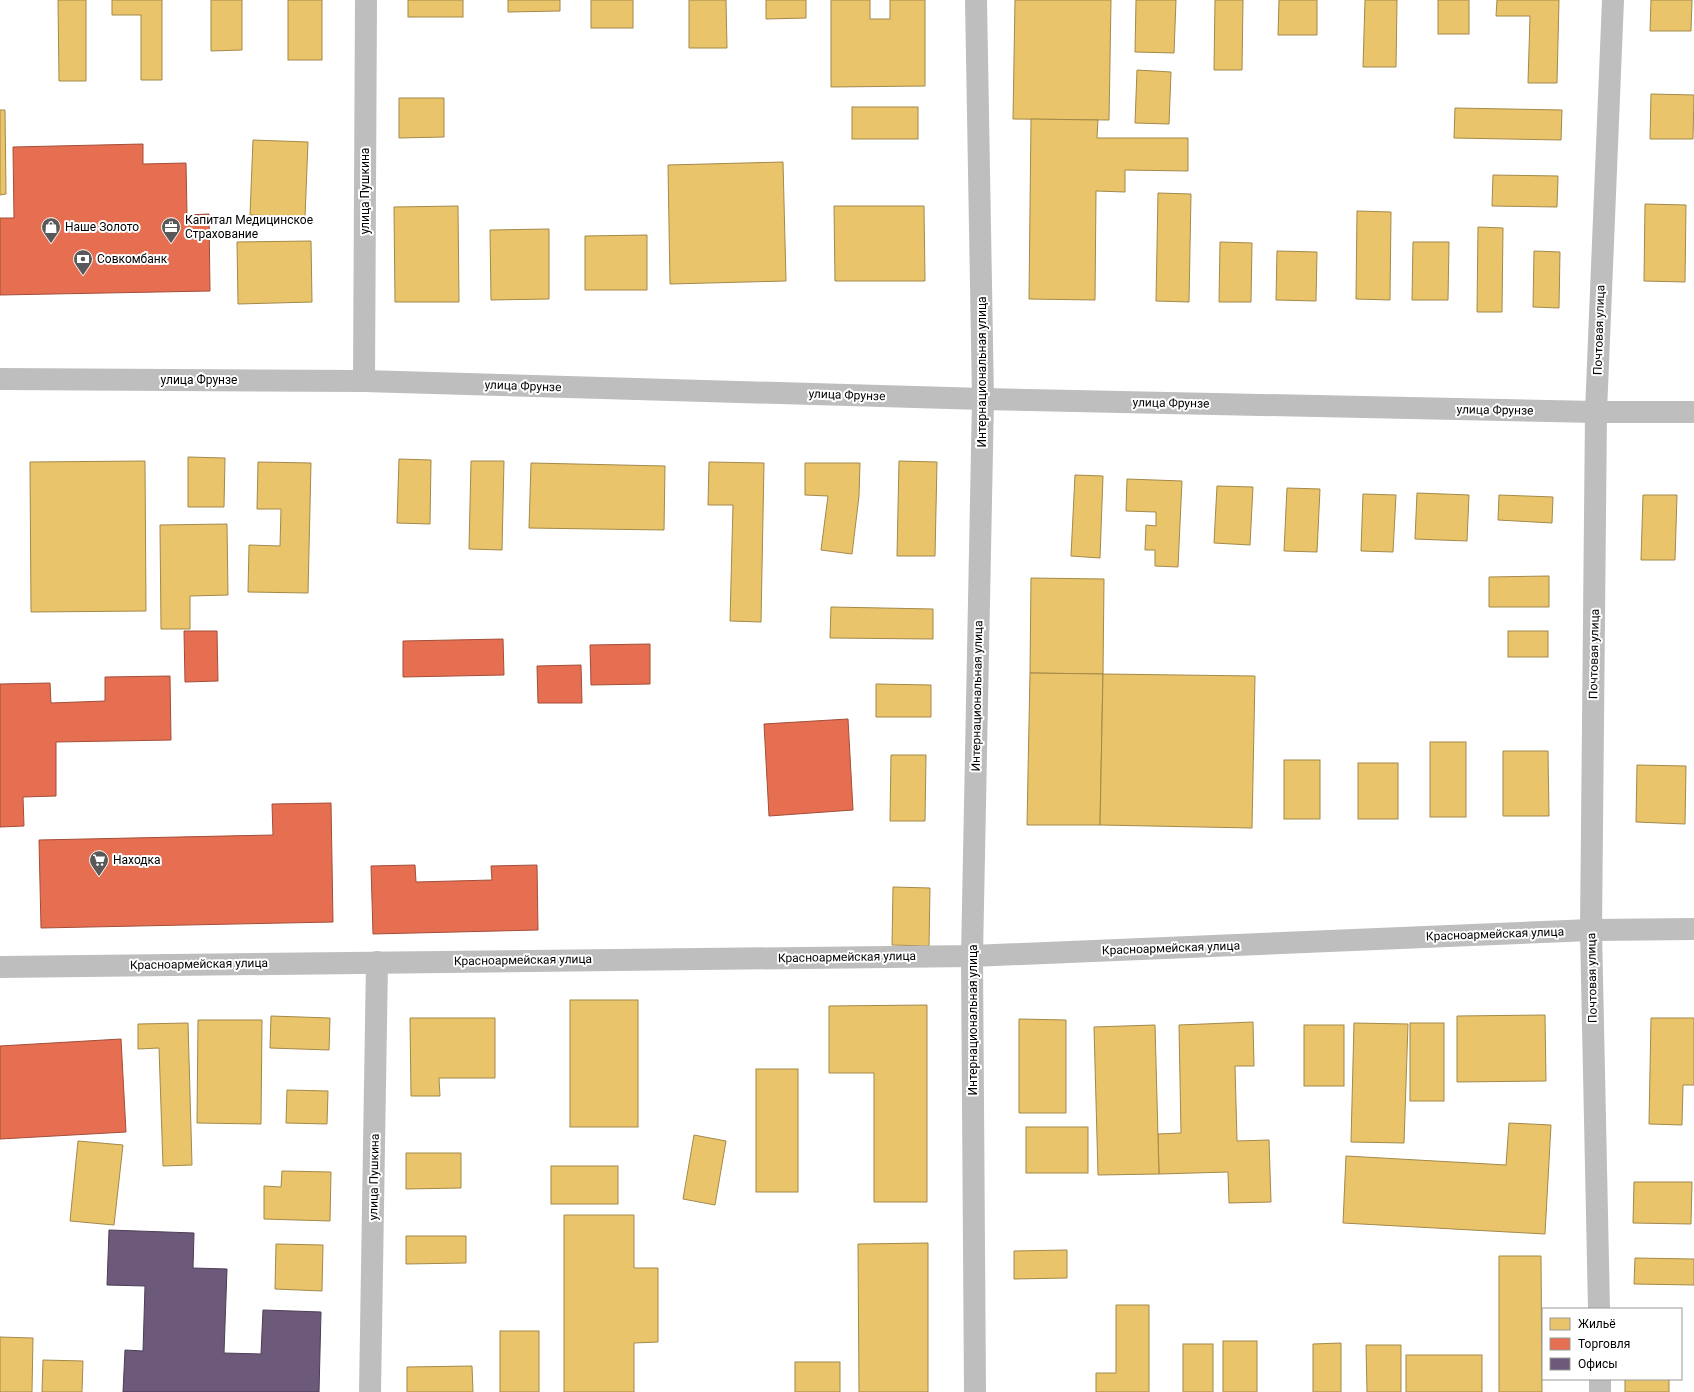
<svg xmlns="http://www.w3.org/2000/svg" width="1694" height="1392" font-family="Roboto,sans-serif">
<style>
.homes{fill:#e9c46a;stroke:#a3894a}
.shops{fill:#e76f51;stroke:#a24e39}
.offices{fill:#6d597a;stroke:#4c3e55}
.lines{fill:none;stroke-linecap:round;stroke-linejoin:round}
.minor{stroke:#bebebe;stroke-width:22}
.labels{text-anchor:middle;stroke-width:4;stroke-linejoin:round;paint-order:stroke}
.street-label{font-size:12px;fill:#000;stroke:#fff}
.poi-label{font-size:12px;fill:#000;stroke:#fff;text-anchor:start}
</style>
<rect width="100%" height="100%" fill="#fff"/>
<!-- homes -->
<g class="homes">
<path d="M58,0H86V81H59Z"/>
<path d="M112,0H162V80H141V15H112Z"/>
<path d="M211,0H242V50L211,51Z"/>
<rect x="288" y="0" width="34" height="60"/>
<rect x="408" y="0" width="55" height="17"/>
<path d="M508,0H560V11L508,12Z"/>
<rect x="591" y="0" width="42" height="28"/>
<path d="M689,0H726L727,48H689Z"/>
<path d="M766,0H806V18L766,19Z"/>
<path d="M831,0H870V19H890V0H925V86L831,87Z"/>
<path d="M1015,0H1111L1109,120L1013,119Z"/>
<path d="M1136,0H1176L1174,53L1135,52Z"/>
<path d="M1215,0H1243L1242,70H1214Z"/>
<path d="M1279,0H1317V35H1278Z"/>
<path d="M1365,0H1397L1396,67H1363Z"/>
<rect x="1438" y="0" width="31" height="34"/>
<path d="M1497,0H1559L1557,83H1528L1530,16H1496Z"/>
<path d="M1651,0H1692L1691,31H1650Z"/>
<path d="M1137,70L1171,72L1169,124L1135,123Z"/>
<path d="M1651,94L1694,95L1693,139H1650Z"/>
<path d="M399,98H444V137L399,138Z"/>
<rect x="852" y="107" width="66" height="32"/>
<path d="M1455,108L1562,110L1561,140L1454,138Z"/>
<path d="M0,110H5L6,194L0,195Z"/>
<path d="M1031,119L1098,120L1097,138H1188V171L1125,170V192L1096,191L1095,300L1029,299Z"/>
<path d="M253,140L308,142L305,217L250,215Z"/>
<path d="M783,162L786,281L670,284L668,165Z"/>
<path d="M1493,175L1558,176L1557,207L1492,206Z"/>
<path d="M1158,193L1191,194L1189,302L1156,301Z"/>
<path d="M1645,204L1686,205L1685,282L1644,281Z"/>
<path d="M458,206L459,302H395L394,207Z"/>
<path d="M834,206H924L925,281H835Z"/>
<path d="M1357,211L1391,212L1390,300L1356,299Z"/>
<path d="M1478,227L1503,228L1502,312H1477Z"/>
<path d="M549,229V299L491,300L490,230Z"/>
<path d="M647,235V290H585V236Z"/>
<path d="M311,241L312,302L238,304L237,242Z"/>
<path d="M1220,242L1252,243L1251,302H1219Z"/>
<path d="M1413,242H1449L1448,300H1412Z"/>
<path d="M1277,251L1317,252L1316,301L1276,300Z"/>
<path d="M1534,251L1560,252L1559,308L1533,307Z"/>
<path d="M188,457L225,458L224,507H188Z"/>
<path d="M399,459L431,460L430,524L397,523Z"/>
<path d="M145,461L146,611L31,612L30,462Z"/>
<path d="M471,461H504L502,550L469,549Z"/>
<path d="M899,461L937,462L935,556H897Z"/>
<path d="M258,462L311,463L308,593L248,592L249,545L280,546L281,509H257Z"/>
<path d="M709,462L764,463L761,622L730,621L733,505H708Z"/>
<path d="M531,463L665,466L664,530L529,528Z"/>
<path d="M805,463H860L859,496L852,554L821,550L828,496L805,495Z"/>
<path d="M1075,475L1103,476L1100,558L1071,556Z"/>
<path d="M1127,479L1182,481L1178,567L1155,566V550H1145L1146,525L1156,526V512L1126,511Z"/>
<path d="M1217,486L1253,487L1250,545L1214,543Z"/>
<path d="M1287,488L1320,489L1317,552L1284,551Z"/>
<path d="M1417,493L1469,495L1467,541L1415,539Z"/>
<path d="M1363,494L1396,495L1393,552L1361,551Z"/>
<path d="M1499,495L1553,497L1552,523L1498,520Z"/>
<path d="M1643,495H1677L1675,560H1641Z"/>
<path d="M227,524L228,595L190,596V629H161L160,525Z"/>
<path d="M1549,576V607H1489V577Z"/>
<path d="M1031,578L1104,579L1103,674L1030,673Z"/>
<path d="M831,607L933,609V639L830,638Z"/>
<rect x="1508" y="631" width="40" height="26"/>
<path d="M1030,673L1103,674L1100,825H1027Z"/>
<path d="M1103,674L1255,676L1252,828L1100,825Z"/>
<path d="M876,684L931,685V717H876Z"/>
<rect x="1430" y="742" width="36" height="75"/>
<path d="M1503,751H1548L1549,816H1503Z"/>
<path d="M891,755H926L925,821H890Z"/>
<rect x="1284" y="760" width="36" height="59"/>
<rect x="1358" y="763" width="40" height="56"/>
<path d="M1637,765L1686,766L1685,824L1636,822Z"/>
<path d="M893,887L930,888L929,946L892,945Z"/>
<rect x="570" y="1000" width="68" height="127"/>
<path d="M927,1005V1202H874V1073H829V1006Z"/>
<path d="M1545,1015L1546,1081L1457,1082V1016Z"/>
<path d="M271,1016L330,1018L329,1050L270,1048Z"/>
<path d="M410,1018H495V1078H439L440,1096H411Z"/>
<path d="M1651,1018H1694V1085H1683L1682,1125L1649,1124Z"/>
<path d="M1019,1019L1066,1020V1113H1019Z"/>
<path d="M198,1020H262L261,1124L197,1123Z"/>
<path d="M1253,1022L1254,1066H1235L1237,1141L1269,1140L1271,1202L1229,1203L1228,1172L1159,1174L1158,1134L1181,1133L1179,1025Z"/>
<path d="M188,1023L192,1165L163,1166L159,1048L138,1049V1024Z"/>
<path d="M1354,1023L1408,1024L1404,1143L1351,1142Z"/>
<rect x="1410" y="1023" width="34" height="78"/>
<path d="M1155,1025L1159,1174L1098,1175L1094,1027Z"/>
<rect x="1304" y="1025" width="40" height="61"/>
<rect x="756" y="1069" width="42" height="123"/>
<path d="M287,1090L328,1091L327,1124L286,1123Z"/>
<path d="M1509,1123L1551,1125L1545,1234L1343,1223L1346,1156L1506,1165Z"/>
<rect x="1026" y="1127" width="62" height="46"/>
<path d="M694,1135L726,1141L715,1205L683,1199Z"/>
<path d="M78,1141L123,1145L114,1225L70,1221Z"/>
<path d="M406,1153H461V1188L406,1189Z"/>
<rect x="551" y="1166" width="67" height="38"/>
<path d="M282,1171L331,1172L330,1221L264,1219V1186L281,1187Z"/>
<path d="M1634,1182H1692L1691,1224L1633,1223Z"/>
<path d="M564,1215H634V1268H658V1342L634,1343V1392H564Z"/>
<path d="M406,1236H466V1263L406,1264Z"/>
<path d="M928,1243V1392H859L858,1244Z"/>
<path d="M276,1244L323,1245L322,1291L275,1289Z"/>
<path d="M1067,1250V1278L1014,1279V1251Z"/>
<path d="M1499,1256H1541L1542,1392H1499Z"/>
<path d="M1635,1258L1694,1259V1285L1634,1284Z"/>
<path d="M1116,1305H1149V1392H1096V1373H1116Z"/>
<rect x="500" y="1331" width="39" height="61"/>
<path d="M0,1337L33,1338L32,1392H0Z"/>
<rect x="1223" y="1341" width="34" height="51"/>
<path d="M1341,1343V1392H1313V1344Z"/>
<rect x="1183" y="1344" width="30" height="48"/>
<path d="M1366,1345H1401V1392H1367Z"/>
<rect x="1406" y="1355" width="76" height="37"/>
<path d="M43,1360L83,1361L82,1392H42Z"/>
<rect x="795" y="1362" width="45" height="30"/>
<path d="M472,1366L473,1392H407V1367Z"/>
<rect x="1625" y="1379" width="44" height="13"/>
</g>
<!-- shops -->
<g class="shops">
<path d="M143,144V164L186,163L187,215L209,214L210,291L0,295V218H14L13,147Z"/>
<path d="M184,631H217L218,681L185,682Z"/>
<path d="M503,639L504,675L403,677V641Z"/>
<path d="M650,644V684L591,685L590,645Z"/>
<path d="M581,665L582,703H538L537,666Z"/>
<path d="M170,676L171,740L56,742V796L23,797L24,826L0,827V684L50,683L51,703L105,701V677Z"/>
<path d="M848,719L853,810L769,816L764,724Z"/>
<path d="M331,803L333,922L41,928L39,840L273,835L272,804Z"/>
<path d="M415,865L416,882L492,880L491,866L537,865L538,930L373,934L371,866Z"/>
<path d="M121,1039L126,1132L0,1139V1046Z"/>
</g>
<!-- offices -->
<path class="offices" d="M109,1230L194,1233L193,1268L227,1269L224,1353L261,1354L263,1310L321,1312L319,1392H123L125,1350L143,1351L145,1286L107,1285Z"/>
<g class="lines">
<!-- minor -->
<g class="minor">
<path d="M0,379L364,381L983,399L1596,412H1694"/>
<path d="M364,381L366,0"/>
<path d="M0,967L972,956L1591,930L1694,929"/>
<path d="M1599,1309L1591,930L1596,412L1613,0"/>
<path d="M1600,1379V1392"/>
<path d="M370,1392L377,962"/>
<path d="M975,1392L972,956L983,399L976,0"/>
</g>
</g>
<!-- icons -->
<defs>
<symbol id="shop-pin" viewBox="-11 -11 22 30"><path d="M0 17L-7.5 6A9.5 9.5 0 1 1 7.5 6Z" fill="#595959" stroke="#fff"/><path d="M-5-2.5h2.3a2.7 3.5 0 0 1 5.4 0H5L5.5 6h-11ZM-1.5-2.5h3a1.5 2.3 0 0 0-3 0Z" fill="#fff"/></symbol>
<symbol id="office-pin" viewBox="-11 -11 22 30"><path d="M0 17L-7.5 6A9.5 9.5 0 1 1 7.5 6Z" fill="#595959" stroke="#fff"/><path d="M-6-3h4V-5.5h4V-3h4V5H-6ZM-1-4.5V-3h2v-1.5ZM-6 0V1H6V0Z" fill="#fff"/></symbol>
<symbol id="bank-pin" viewBox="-11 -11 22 30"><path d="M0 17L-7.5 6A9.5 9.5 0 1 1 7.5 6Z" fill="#595959" stroke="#fff"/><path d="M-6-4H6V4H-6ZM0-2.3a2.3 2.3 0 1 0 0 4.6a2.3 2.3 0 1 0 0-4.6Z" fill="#fff"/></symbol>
<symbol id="supermarket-pin" viewBox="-11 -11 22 30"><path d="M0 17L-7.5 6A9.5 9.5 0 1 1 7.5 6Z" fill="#595959" stroke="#fff"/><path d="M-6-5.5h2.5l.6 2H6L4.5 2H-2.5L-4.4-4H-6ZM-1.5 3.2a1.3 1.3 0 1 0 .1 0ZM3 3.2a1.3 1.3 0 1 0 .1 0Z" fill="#fff"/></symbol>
</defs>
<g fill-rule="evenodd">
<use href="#shop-pin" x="40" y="216" width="22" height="30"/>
<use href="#office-pin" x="160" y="216" width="22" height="30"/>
<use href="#bank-pin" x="72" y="248" width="22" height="30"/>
<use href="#supermarket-pin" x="88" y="849" width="22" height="30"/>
</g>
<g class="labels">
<!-- street labels -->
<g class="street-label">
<text transform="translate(365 191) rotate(-90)" y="4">улица Пушкина</text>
<text transform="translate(1599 330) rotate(-88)" y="4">Почтовая улица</text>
<text transform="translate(982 372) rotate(-90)" y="4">Интернациональная улица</text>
<text x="199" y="384">улица Фрунзе</text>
<text transform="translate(523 386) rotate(2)" y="4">улица Фрунзе</text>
<text transform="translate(847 395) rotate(2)" y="4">улица Фрунзе</text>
<text transform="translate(1171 403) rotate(1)" y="4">улица Фрунзе</text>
<text transform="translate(1495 410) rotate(1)" y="4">улица Фрунзе</text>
<text transform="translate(1594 654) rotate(-89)" y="4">Почтовая улица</text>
<text transform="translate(977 696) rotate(-89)" y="4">Интернациональная улица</text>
<text transform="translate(1495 934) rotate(-2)" y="4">Красноармейская улица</text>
<text transform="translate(1171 948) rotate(-2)" y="4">Красноармейская улица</text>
<text transform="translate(847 957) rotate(-1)" y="4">Красноармейская улица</text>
<text transform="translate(523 960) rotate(-1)" y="4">Красноармейская улица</text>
<text transform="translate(199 964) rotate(-1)" y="4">Красноармейская улица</text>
<text transform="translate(1592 978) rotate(-91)" y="4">Почтовая улица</text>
<text transform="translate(973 1020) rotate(-90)" y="4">Интернациональная улица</text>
<text transform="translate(374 1177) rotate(-89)" y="4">улица Пушкина</text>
</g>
<!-- poi labels -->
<g class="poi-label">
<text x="185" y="224">Капитал Медицинское<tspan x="185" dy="14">Страхование</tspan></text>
<text x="65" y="231">Наше Золото</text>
<text x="97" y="263">Совкомбанк</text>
<text x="113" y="864">Находка</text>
</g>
</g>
<!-- legend -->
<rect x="1542" y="1308" width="140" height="72" fill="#ffffff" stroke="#999999"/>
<rect x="1550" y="1318" width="20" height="12" fill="#e9c46a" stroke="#999999"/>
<text x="1578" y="1328" font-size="12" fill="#000000">Жильё</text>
<rect x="1550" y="1338" width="20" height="12" fill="#e76f51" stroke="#999999"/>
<text x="1578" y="1348" font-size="12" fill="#000000">Торговля</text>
<rect x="1550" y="1358" width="20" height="12" fill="#6d597a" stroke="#999999"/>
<text x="1578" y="1368" font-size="12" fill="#000000">Офисы</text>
</svg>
